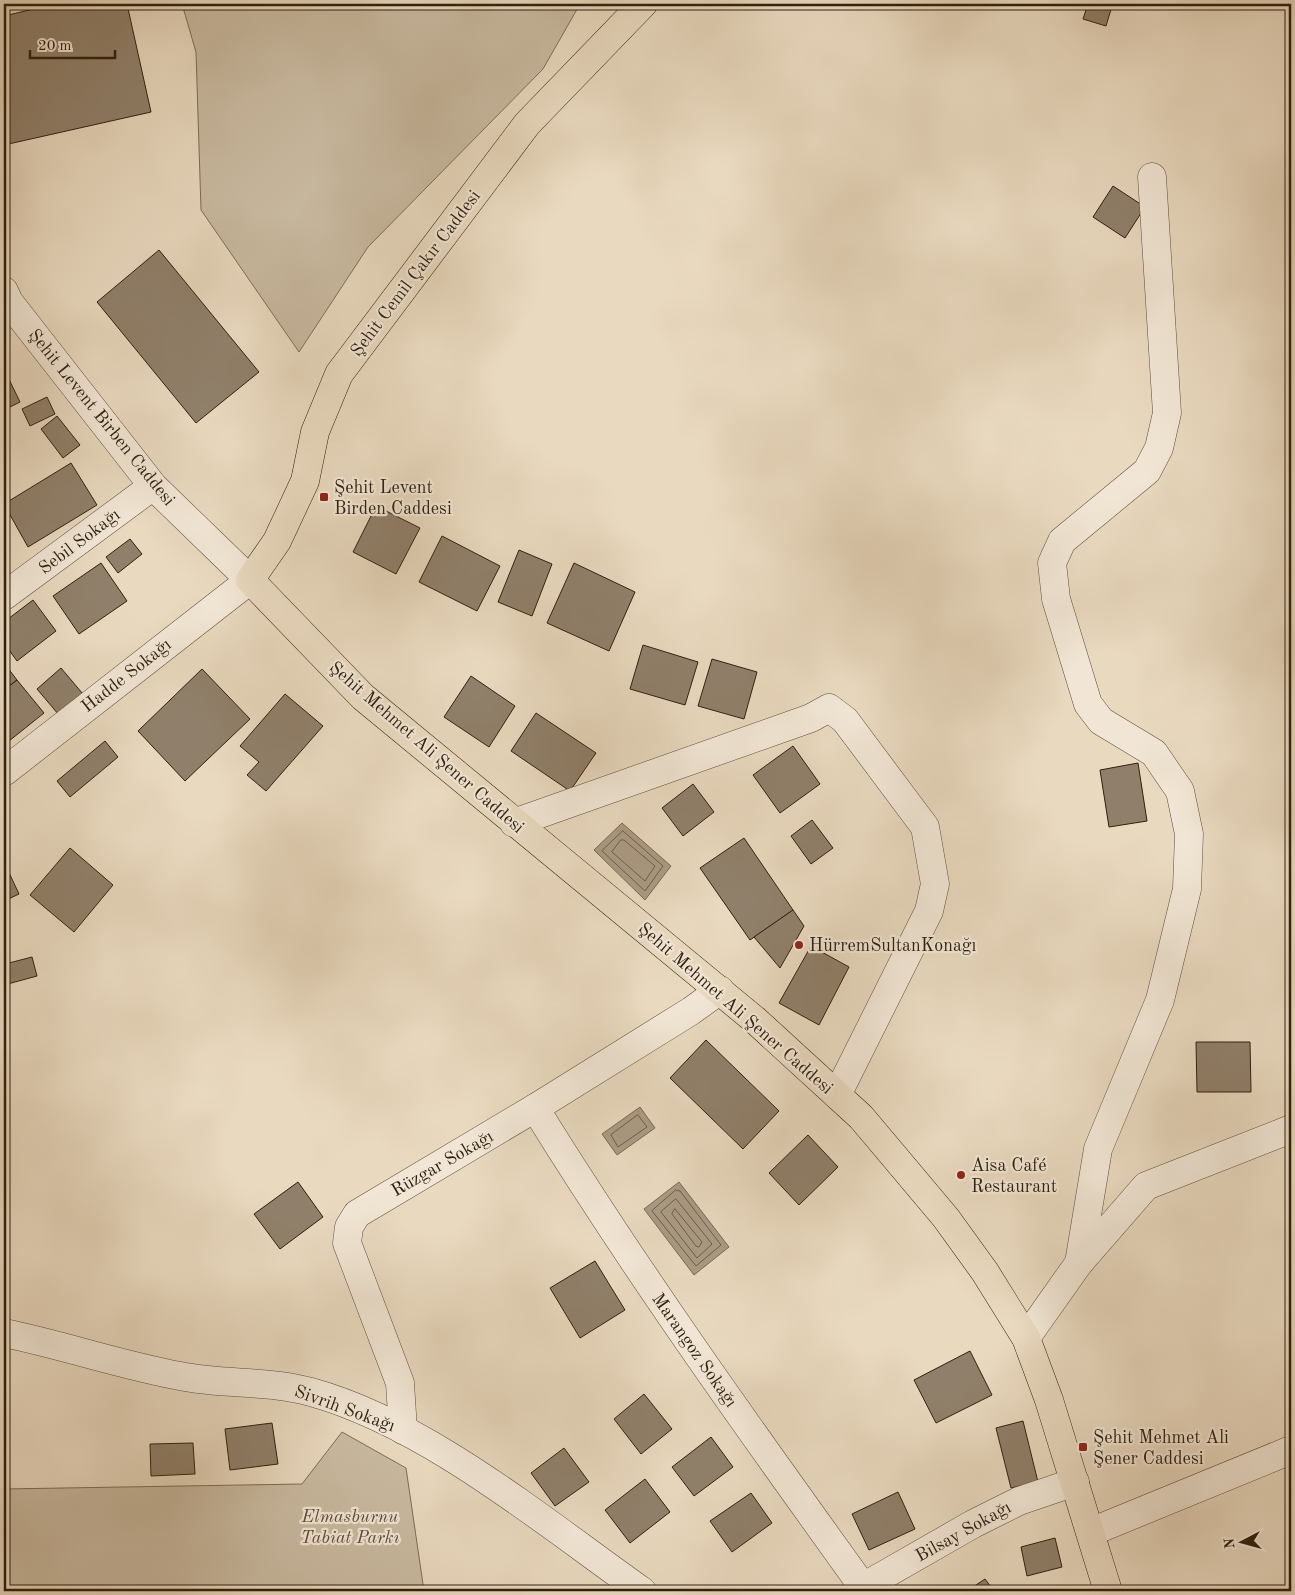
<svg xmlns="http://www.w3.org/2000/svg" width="1295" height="1595" font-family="'Old Standard TT',serif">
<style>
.green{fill:#c9baa1;stroke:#7c6d58}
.water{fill:#aa9a83;stroke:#796955}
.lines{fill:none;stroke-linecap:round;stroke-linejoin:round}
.shore{stroke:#6c5d49;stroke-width:1}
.building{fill:#90806b;stroke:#2f200f}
.minor-casing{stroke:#5e4e3b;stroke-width:29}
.major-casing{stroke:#2f200f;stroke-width:29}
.minor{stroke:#f1e6d5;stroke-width:28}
.major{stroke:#e9d9bf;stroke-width:28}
.poi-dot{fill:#8f2418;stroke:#f1e6d5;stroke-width:2}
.labels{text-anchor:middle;stroke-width:4.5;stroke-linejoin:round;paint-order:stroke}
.street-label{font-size:18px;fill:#2f200f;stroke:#f1e6d5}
.poi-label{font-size:18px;fill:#2f200f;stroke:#f1e6d5;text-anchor:start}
.park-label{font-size:18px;font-style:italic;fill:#5d4e3b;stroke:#f1e6d5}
</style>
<rect width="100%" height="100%" fill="#e9d9bf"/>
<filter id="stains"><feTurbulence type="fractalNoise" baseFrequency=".004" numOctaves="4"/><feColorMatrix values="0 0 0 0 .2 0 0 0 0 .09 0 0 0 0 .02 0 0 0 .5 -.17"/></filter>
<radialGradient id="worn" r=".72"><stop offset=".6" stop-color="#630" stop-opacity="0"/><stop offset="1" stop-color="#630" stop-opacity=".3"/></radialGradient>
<!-- green -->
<g class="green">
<path d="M182,4H580L543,69L368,247L299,352L201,210L196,52Z"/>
<path d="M342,1432L406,1468L424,1591H4V1489L302,1484Z"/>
</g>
<!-- water -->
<g class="water">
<path d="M622,823L671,866L645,900L594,850Z"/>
<path d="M640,1107L655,1128L617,1155L602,1134Z"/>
<path d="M679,1182L729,1247L694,1275L644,1209Z"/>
</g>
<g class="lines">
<!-- shore -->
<g class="shore">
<path d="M623,831L663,866L645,891L602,851Z"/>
<path d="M621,840H624L655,866L645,881L612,852Z"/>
<path d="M638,1115L647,1127L618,1147L611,1135Z"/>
<path d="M676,1190L680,1191L721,1245L696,1266L652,1211Z"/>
<path d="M676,1199L712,1244L697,1258L661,1212Z"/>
<path d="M675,1209L702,1242L699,1247L696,1246L672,1214Z"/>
</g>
</g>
<!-- building -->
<g class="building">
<path d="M55,4H127L151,112L4,145V16Z"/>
<path d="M1088,4L1112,6L1106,26L1083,19Z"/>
<path d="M1113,186L1145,207L1125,238L1093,217Z"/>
<path d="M159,250L259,372L196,423L97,302Z"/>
<path d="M4,369L20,402L4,410Z"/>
<path d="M47,397L55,414L30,426L22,409Z"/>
<path d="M57,416L80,445L63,458L41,429Z"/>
<path d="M71,463L97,505L28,547L4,504Z"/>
<path d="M376,506L420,528L396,574L353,552Z"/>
<path d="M442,536L500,566L477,611L419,582Z"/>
<path d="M130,539L142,554L118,573L106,557Z"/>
<path d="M519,550L552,564L532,616L498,602Z"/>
<path d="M101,563L127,601L79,634L53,596Z"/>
<path d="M574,563L635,592L609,651L547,623Z"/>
<path d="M33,600L56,631L17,661L4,643V622Z"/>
<path d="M643,645L698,662L685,705L630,689Z"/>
<path d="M712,659L757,672L744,719L698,706Z"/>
<path d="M4,663L17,680L4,690Z"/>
<path d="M61,668L88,700L64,721L37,689Z"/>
<path d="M202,669L250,719L185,781L138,731Z"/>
<path d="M471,676L515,706L489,747L444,717Z"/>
<path d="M17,680L44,713L9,741L4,734V690Z"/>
<path d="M285,694L323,726L266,791L247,775L259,762L240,746Z"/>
<path d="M536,713L596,753L570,791L511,751Z"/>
<path d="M105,741L118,757L70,797L57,781Z"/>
<path d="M793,746L820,784L780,813L753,775Z"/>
<path d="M1138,763L1147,821L1109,827L1100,770Z"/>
<path d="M693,784L714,812L683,836L662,808Z"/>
<path d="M812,820L833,848L811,864L791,836Z"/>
<path d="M744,838L793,910L750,940L700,868Z"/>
<path d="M70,848L113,885L74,932L30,895Z"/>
<path d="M4,862L19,894L4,901Z"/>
<path d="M793,910L804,926L780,968L754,937Z"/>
<path d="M811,946L849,967L819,1025L779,1003Z"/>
<path d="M4,947L9,963L32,957L37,976L4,985Z"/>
<path d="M706,1040L779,1111L743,1149L670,1078Z"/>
<path d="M1196,1042H1250L1251,1092H1197Z"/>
<path d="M808,1135L838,1167L799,1205L769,1173Z"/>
<path d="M298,1182L323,1217L280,1249L254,1214Z"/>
<path d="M595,1261L625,1310L580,1338L550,1288Z"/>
<path d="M970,1351L992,1395L936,1423L914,1380Z"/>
<path d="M644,1394L672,1429L641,1454L614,1419Z"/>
<path d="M1023,1421L1038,1482L1011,1488L996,1428Z"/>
<path d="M272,1423L278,1464L230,1470L225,1429Z"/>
<path d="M711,1437L733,1467L694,1496L672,1467Z"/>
<path d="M193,1443L195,1474L151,1476L150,1444Z"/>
<path d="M564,1448L589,1482L555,1506L531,1473Z"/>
<path d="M645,1479L670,1512L630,1543L605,1510Z"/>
<path d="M898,1492L915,1529L869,1550L852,1514Z"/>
<path d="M751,1493L772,1523L732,1552L710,1521Z"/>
<path d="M1055,1538L1062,1567L1027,1576L1021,1547Z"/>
<path d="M985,1579L994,1591H967Z"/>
</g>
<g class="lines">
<defs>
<g id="minor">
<path d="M4,291L9,302L153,486L250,580L4,772"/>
<path d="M4,596L153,486"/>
<path d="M514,823L811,718L829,708L845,720L925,827L935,884L929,911L837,1095"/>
<path d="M535,1108C637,1273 750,1430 863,1587"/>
<path d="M1079,1263L1098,1149L1160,1000L1187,889L1189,834L1180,791L1154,753L1101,721L1088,704L1056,599L1052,563L1062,541L1147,471L1159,448L1167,413L1152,177"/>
<path d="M4,1333C63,1345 120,1365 180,1376C223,1385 268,1380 311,1392C427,1424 544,1522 642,1591"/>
<path d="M1026,1338L1079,1263L1146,1186L1291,1129"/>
<path d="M403,1430L400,1383L347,1243L349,1227L357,1214L535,1108L691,1011L720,990"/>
<path d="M1091,1532L1291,1450"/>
<path d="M856,1591L973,1524L1019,1501L1075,1482"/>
</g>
<path id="major" d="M643,4L527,124L339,374L315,432L305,481L277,541L250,580L363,697L755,1020L861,1117L909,1174L946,1218L985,1272L1026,1338L1049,1400L1108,1591"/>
</defs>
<!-- minor casing -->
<use href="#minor" class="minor-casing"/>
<!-- major casing -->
<use href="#major" class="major-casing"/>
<!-- minor -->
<use href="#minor" class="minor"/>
<!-- major -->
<use href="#major" class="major"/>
</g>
<!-- markers -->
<g class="poi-dot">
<rect x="319" y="492" width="10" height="10" rx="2.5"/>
<circle cx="799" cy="945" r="5"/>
<circle cx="961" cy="1175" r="5"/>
<rect x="1078" y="1442" width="10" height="10" rx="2.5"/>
</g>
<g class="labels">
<!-- street labels -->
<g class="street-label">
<text transform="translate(415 273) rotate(-53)" y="6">Şehit Cemil Çakır Caddesi</text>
<text transform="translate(102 417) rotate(51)" y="6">Şehit Levent Birben Caddesi</text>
<text transform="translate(79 541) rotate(-37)" y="6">Sebil Sokağı</text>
<text transform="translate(126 675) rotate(-38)" y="6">Hadde Sokağı</text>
<text transform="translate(427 747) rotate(41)" y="6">Şehit Mehmet Ali Şener Caddesi</text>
<text transform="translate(736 1008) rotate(41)" y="6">Şehit Mehmet Ali Şener Caddesi</text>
<text transform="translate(442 1163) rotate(-30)" y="6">Rüzgar Sokağı</text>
<text transform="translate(695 1350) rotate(55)" y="6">Marangoz Sokağı</text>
<text transform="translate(345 1408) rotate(20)" y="6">Sivrih Sokağı</text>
<text transform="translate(963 1531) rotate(-29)" y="6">Bilsay Sokağı</text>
</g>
<!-- poi labels -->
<g class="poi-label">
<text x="334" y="493">Şehit Levent<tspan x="334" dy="21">Birden Caddesi</tspan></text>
<text x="809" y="951">HürremSultanKonağı</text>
<text x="971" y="1171">Aisa Café<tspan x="971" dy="21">Restaurant</tspan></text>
<text x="1093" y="1443">Şehit Mehmet Ali<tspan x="1093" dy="21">Şener Caddesi</tspan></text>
</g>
<!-- park labels -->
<g class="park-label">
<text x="350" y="1522">Elmasburnu<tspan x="350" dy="21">Tabiat Parkı</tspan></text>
</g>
</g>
<!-- margin -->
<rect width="1295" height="1595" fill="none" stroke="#e9d9bf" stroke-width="20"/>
<rect x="5" y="5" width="1285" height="1585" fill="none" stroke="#2f200f" stroke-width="2.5"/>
<rect x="10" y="10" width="1275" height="1575" fill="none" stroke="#2f200f"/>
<!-- north arrow -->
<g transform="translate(1242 1542) rotate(264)" stroke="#f1e6d5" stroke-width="4" paint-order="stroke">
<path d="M0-4L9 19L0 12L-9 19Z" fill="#2f200f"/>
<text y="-8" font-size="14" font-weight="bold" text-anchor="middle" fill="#2f200f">N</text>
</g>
<!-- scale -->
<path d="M30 50v8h85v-8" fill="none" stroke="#2f200f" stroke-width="2.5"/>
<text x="38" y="50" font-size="15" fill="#2f200f" stroke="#f1e6d5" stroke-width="4" paint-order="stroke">20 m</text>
<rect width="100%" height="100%" filter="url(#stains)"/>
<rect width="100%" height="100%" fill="url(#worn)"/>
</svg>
